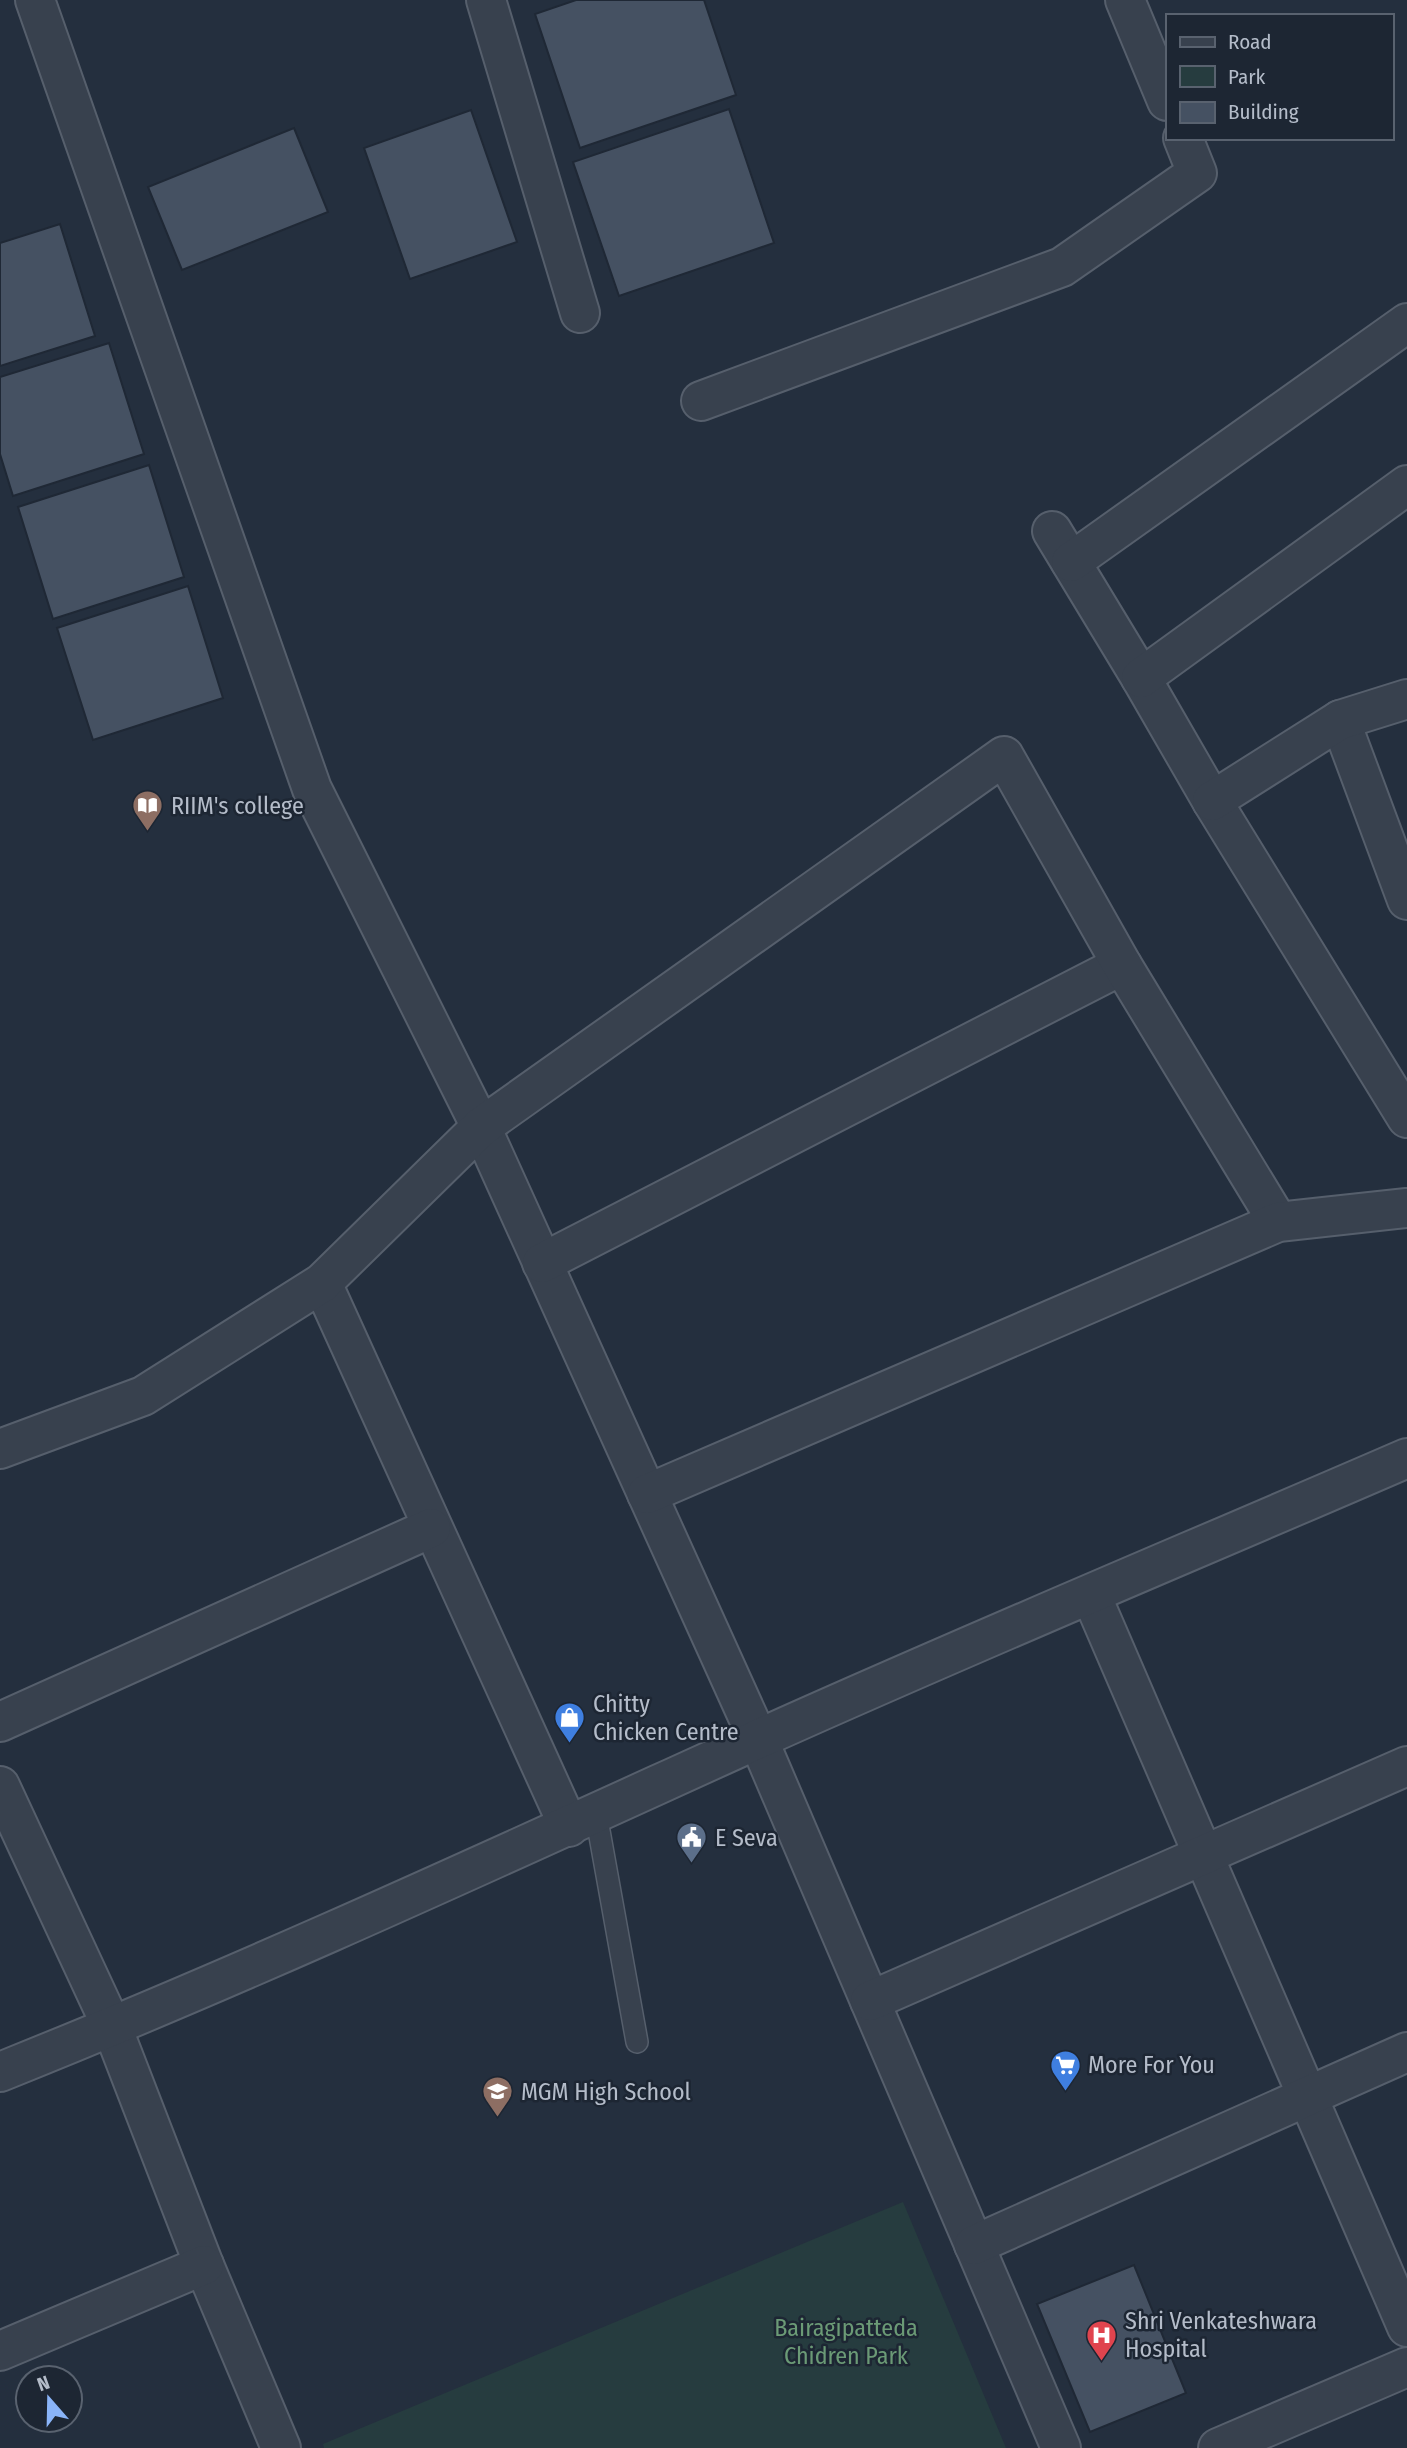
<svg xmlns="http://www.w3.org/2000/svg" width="1407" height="2448" font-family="'Fira Sans Condensed',sans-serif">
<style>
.green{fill:#263c3f}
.building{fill:#455162;stroke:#1f2835;stroke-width:2}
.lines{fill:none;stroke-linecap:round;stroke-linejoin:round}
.lane-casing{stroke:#565f6c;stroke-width:24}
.street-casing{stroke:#565f6c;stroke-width:42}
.lane{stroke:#38414e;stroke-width:21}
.street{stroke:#38414e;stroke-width:38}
.labels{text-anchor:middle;stroke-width:5;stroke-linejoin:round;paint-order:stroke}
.poi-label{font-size:24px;fill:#b4bcc9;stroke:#1d2633;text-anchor:start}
.park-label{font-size:24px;fill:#6b9a76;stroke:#1d2633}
</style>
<rect width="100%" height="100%" fill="#242f3e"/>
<!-- green -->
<path class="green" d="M903,2202L1006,2448H324L323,2444Z"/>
<!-- building -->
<g class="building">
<path d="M576,0H704L736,95L580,148L535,14Z"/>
<path d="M729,109L774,243L619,296L573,162Z"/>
<path d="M471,110L517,242L410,279L364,148Z"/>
<path d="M294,128L328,212L182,270L148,187Z"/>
<path d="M60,224L95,336L0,366V243Z"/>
<path d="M109,343L144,454L13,496L0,454V377Z"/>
<path d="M149,465L184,577L53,619L18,507Z"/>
<path d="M188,586L223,698L93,740L57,628Z"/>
<path d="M1134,2265L1186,2393L1090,2432L1037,2304Z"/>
</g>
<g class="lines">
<defs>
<path id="lane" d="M596,1814L637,2042"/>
<g id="street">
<path d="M35,0L312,789L481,1127L758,1739L1061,2448"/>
<path d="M486,0L580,313"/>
<path d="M1125,0L1167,101"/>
<path d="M701,401L1062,267L1197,173L1183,138"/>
<path d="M1052,531L1141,678L1212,801L1407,1118"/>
<path d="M1071,562L1407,323"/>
<path d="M1141,678L1407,485"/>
<path d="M1340,720L1407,900"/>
<path d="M1212,801L1340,720L1407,699"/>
<path d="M542,1263L1122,965"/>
<path d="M322,1283L569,1827"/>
<path d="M0,1449L143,1396L322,1283L481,1127L1004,756L1122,965L1278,1222"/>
<path d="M647,1494L1278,1222L1407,1208"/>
<path d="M1091,1595L1407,2327"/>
<path d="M0,1722L431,1528"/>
<path d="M0,1786L112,2027L204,2265L281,2448"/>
<path d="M870,2001L1407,1766"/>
<path d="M0,2072C255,1970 505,1854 756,1740C971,1643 1190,1552 1407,1458"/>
<path d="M974,2245L1407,2052"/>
<path d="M0,2351L204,2265"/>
<path d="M1218,2448L1407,2367"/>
</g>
</defs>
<!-- lane casing -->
<use href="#lane" class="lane-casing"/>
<!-- street casing -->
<use href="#street" class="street-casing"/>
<!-- lane -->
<use href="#lane" class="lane"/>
<!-- street -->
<use href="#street" class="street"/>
</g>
<!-- icons -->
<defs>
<symbol id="library-pin" viewBox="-11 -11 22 30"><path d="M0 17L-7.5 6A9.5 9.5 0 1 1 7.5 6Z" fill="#8d6e63" stroke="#1d2633"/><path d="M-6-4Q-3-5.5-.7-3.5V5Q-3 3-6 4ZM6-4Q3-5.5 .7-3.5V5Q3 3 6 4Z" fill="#fff"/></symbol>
<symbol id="shop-pin" viewBox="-11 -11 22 30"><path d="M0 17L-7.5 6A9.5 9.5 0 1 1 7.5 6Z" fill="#3f7fe0" stroke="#1d2633"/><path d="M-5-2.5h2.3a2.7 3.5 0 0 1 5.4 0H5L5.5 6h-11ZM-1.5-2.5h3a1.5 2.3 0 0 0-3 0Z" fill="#fff"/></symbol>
<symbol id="civic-pin" viewBox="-11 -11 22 30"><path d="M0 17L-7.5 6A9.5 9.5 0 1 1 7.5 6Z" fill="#5c6f8a" stroke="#1d2633"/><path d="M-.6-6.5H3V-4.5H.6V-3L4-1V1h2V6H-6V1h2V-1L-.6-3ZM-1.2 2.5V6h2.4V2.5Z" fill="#fff"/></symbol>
<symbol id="supermarket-pin" viewBox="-11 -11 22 30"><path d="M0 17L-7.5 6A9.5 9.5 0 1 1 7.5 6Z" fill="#3f7fe0" stroke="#1d2633"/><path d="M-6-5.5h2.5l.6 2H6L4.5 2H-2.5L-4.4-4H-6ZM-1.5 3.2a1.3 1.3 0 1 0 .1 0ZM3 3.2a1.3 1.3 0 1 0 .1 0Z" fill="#fff"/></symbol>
<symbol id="school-pin" viewBox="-11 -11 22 30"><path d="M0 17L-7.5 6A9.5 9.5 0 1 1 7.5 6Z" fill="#8d6e63" stroke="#1d2633"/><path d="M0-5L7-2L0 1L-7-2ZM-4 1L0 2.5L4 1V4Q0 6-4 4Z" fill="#fff"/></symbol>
<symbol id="hospital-pin" viewBox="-11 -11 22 30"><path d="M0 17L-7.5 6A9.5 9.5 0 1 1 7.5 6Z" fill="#e0444e" stroke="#1d2633"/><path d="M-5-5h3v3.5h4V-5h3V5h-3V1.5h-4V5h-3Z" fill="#fff"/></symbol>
</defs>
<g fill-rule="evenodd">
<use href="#library-pin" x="130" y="788" width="35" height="47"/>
<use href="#shop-pin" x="552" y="1700" width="35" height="47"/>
<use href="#civic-pin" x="674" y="1820" width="35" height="47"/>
<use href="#supermarket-pin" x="1048" y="2048" width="35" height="47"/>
<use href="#school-pin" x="480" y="2074" width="35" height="47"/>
<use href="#hospital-pin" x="1084" y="2318" width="35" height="47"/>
</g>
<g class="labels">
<!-- poi labels -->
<g class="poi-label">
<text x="171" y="814">RIIM's college</text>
<text x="593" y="1712">Chitty<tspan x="593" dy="28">Chicken Centre</tspan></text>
<text x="715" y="1846">E Seva</text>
<text x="1088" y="2073">More For You</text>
<text x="521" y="2100">MGM High School</text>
<text x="1125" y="2329">Shri Venkateshwara<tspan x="1125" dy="28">Hospital</tspan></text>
</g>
<!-- park labels -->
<g class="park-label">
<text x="846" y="2336">Bairagipatteda<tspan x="846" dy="28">Chidren Park</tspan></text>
</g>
</g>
<!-- legend -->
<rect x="1166" y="14" width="228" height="126" fill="#1d2633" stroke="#59626f" stroke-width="2"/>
<rect x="1180" y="37" width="35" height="10" fill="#38414e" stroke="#59626f" stroke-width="2"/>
<text x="1228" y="49" font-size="21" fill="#b4bcc9">Road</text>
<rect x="1180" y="66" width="35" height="21" fill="#263c3f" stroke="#59626f" stroke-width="2"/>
<text x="1228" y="84" font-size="21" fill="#b4bcc9">Park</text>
<rect x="1180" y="102" width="35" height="21" fill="#455162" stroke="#59626f" stroke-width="2"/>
<text x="1228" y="119" font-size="21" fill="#b4bcc9">Building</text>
<!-- north arrow -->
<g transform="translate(49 2399) rotate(340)"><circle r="33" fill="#1d2633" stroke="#59626f" stroke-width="2"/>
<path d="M0-5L12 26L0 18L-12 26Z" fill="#8ab4f8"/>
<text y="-10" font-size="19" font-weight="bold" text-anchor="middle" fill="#b4bcc9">N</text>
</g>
</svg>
